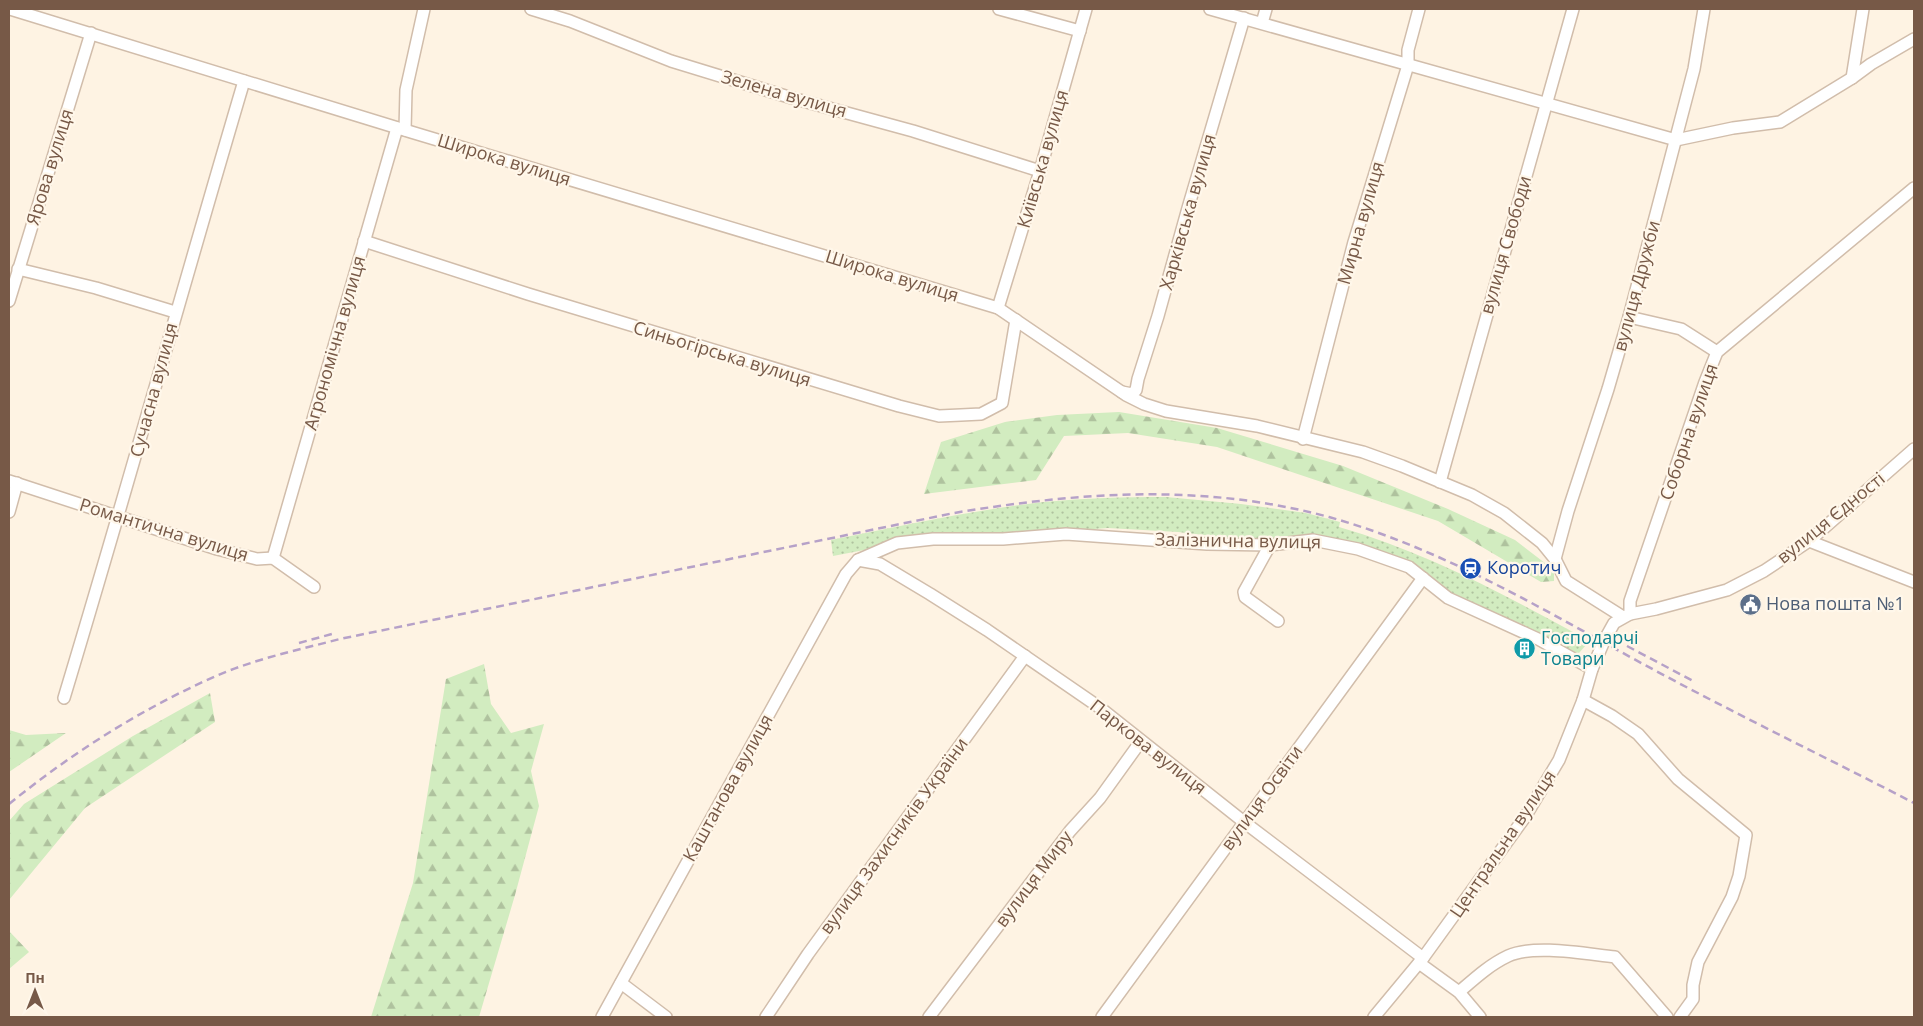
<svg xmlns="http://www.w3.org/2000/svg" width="1923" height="1026" font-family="'Open Sans',sans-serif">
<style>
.grass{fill:url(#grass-dots)}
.forest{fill:url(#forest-firs)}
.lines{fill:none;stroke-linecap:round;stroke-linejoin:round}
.minor-casing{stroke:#d1bdab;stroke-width:14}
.minor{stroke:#fff;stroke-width:11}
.rail{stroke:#b6a1c8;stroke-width:2.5;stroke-dasharray:8 5;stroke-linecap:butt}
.labels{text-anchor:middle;stroke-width:4.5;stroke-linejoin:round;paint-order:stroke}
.street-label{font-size:18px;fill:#775947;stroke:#fff7ea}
.transit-label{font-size:18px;fill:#164399;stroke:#fff7ea;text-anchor:start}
.service-label{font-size:18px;fill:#4e5e75;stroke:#fff7ea;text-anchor:start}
.culture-label{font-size:18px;fill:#0d838f;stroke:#fff7ea;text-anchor:start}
</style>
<defs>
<pattern id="grass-dots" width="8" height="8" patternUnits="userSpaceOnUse" patternTransform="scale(1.25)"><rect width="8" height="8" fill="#d2ecc0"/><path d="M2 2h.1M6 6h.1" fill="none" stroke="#afc29e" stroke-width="1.8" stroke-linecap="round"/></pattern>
<pattern id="forest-firs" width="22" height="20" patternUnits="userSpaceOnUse" patternTransform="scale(1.25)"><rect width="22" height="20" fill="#d2ecc0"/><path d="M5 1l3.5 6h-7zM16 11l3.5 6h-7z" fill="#afc29e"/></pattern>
</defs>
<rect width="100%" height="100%" fill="#fef3e3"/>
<!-- grass -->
<path class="grass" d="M1166,497L1241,504L1306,513L1340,522L1339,527C1426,552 1505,595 1584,638L1586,640V645L1579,653L1573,652L1452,596L1395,562L1290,537L1249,540L1178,532L1108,528L906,542L833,556L831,540C902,526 972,510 1044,502C1085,498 1125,497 1166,497Z"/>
<!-- forest -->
<g class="forest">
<path d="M1119,412L1217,428L1343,466L1448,509L1515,540L1554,570V581L1541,582L1438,521L1217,447L1128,433L1064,436L1036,480L924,494L941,442L1005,422L1057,415Z"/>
<path d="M484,664L491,704L511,733L544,724L531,771L539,806L515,895L479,1017H371L413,883L446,679Z"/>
<path d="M210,693L215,722L85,808L9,900V821L24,804L133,736Z"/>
<path d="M9,730L26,735L66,733L9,772Z"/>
<path d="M9,931L29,952L9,969Z"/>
</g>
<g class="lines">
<defs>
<g id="minor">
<path d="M10,9L411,132L998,308L1126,395L1144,404L1166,411L1257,426L1363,452L1402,466L1472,495L1504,513L1542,543L1555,559L1566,581L1623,617"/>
<path d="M531,9L570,21L671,61L792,98L913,131L1040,171"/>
<path d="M999,9L1080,31"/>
<path d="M1210,9L1676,140L1733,128L1780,122L1852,78L1871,64L1914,39"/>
<path d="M1262,23L1266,9"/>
<path d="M1852,78L1863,9"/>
<path d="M405,130L406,90L424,9"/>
<path d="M364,241L528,294L899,406L939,416L961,415L981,414L1002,403L1016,320"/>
<path d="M18,269L96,288L175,312"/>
<path d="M9,301L91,33"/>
<path d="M998,308L1040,171L1086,9"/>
<path d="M1629,317L1681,329L1717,352"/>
<path d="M1122,392L1132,394L1136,390L1138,379L1158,316L1188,208L1244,18"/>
<path d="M1303,439L1354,242L1408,65V50L1419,9"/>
<path d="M9,481L217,549L257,559L273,558L314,587"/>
<path d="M1440,482L1573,9"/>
<path d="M9,512L17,483"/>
<path d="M1809,541L1914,582"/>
<path d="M1270,545L1244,592L1245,597L1278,621"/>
<path d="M273,558L397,128"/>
<path d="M1555,559L1568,511L1608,389L1629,317L1694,69L1704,9"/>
<path d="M858,560L880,564L930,594L987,630L1099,707L1244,822L1423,958"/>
<path d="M1630,614V601L1705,382L1717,352L1914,188"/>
<path d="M64,698C126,493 183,287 244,81"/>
<path d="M1583,700L1612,716L1638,734L1678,779L1746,835L1739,876L1732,897L1698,962L1693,985V999L1680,1017"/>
<path d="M1419,963L1459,992L1480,1017"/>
<path d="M621,983L666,1017"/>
<path d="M1459,992C1474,979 1489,965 1508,956C1534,944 1586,954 1615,957L1667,1017"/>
<path d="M602,1017L846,574L858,560L897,543L933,539H1003L1066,534L1207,544L1270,545L1313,540L1358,549L1409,567L1448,598L1538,639L1592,669"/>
<path d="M766,1017L808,954L1025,656"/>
<path d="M929,1017L1070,831L1100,798L1141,741"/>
<path d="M1102,1017L1423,578"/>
<path d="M1374,1017L1423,958L1525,817L1559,760L1583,700L1592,669L1604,641L1614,623L1630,614L1656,609L1727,590L1764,571L1809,541L1914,449"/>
</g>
</defs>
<!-- minor casing -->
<use href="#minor" class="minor-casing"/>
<!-- minor -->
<use href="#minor" class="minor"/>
<!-- rail -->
<g class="rail">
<path d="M299,643L332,634"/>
<path d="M1627,646L1695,682"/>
<path d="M9,804C72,753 141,709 216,676C255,659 298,650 340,639L954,513C1081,492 1203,483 1329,517C1447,550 1550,614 1656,671C1742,717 1829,759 1914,803"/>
</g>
</g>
<!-- icons -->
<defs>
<symbol id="station-disc" viewBox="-11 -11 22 22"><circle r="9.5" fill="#1a4fb4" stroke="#fff7ea"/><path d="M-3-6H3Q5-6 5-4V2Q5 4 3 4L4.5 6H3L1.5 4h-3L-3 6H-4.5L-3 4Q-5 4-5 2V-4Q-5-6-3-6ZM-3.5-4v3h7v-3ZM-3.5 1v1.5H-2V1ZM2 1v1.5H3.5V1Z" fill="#fff"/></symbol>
<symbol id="civic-disc" viewBox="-11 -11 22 22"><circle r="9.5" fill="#5c6f8a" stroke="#fff7ea"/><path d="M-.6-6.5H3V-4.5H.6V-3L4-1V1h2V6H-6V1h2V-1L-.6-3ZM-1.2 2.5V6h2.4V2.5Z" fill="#fff"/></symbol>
<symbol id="building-disc" viewBox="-11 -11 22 22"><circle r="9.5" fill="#0f9aa8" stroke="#fff7ea"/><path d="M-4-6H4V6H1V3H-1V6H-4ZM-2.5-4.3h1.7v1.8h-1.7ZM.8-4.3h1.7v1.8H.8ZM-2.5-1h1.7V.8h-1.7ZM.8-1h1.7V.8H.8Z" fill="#fff"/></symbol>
</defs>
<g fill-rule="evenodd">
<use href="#station-disc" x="1458" y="556" width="25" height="25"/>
<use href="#civic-disc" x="1738" y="592" width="25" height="25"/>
<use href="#building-disc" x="1512" y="636" width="25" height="25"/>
</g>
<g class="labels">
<!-- street labels -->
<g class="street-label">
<text transform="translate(784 94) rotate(16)" y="6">Зелена вулиця</text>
<text transform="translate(1043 159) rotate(-74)" y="6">Київська вулиця</text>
<text transform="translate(504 160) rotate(17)" y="6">Широка вулиця</text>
<text transform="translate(50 167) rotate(-73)" y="6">Ярова вулиця</text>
<text transform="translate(1188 212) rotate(-74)" y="6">Харківська вулиця</text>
<text transform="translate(1361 223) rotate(-74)" y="6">Мирна вулиця</text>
<text transform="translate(1506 245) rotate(-74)" y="6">вулиця Свободи</text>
<text transform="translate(892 276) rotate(17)" y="6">Широка вулиця</text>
<text transform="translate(1637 286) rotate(-75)" y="6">вулиця Дружби</text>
<text transform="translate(335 343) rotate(-74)" y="6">Агрономічна вулиця</text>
<text transform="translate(722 354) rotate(17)" y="6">Синьогірська вулиця</text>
<text transform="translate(154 390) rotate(-75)" y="6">Сучасна вулиця</text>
<text transform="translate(1689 432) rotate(-71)" y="6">Соборна вулиця</text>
<text transform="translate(1831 518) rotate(-39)" y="6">вулиця Єдності</text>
<text transform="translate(164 530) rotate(17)" y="6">Романтична вулиця</text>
<text transform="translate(1238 541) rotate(1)" y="6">Залізнична вулиця</text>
<text transform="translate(1148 747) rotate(38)" y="6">Паркова вулиця</text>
<text transform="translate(728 788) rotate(-61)" y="6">Каштанова вулиця</text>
<text transform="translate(1262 798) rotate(-54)" y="6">вулиця Освіти</text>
<text transform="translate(894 836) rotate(-54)" y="6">вулиця Захисників України</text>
<text transform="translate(1503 844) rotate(-56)" y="6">Центральна вулиця</text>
<text transform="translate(1034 879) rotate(-53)" y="6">вулиця Миру</text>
</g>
<!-- transit labels -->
<g class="transit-label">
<text x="1487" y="574">Коротич</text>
</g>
<!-- service labels -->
<g class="service-label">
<text x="1766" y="610">Нова пошта №1</text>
</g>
<!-- culture labels -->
<g class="culture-label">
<text x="1541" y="644">Господарчі<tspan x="1541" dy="21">Товари</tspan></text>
</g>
</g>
<!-- border -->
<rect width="1923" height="1026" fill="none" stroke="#775947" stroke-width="20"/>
<!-- north arrow -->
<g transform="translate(35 991)" stroke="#fff7ea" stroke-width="4" paint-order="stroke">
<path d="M0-4L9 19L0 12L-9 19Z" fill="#775947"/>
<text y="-8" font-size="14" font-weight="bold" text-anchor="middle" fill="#775947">Пн</text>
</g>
</svg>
